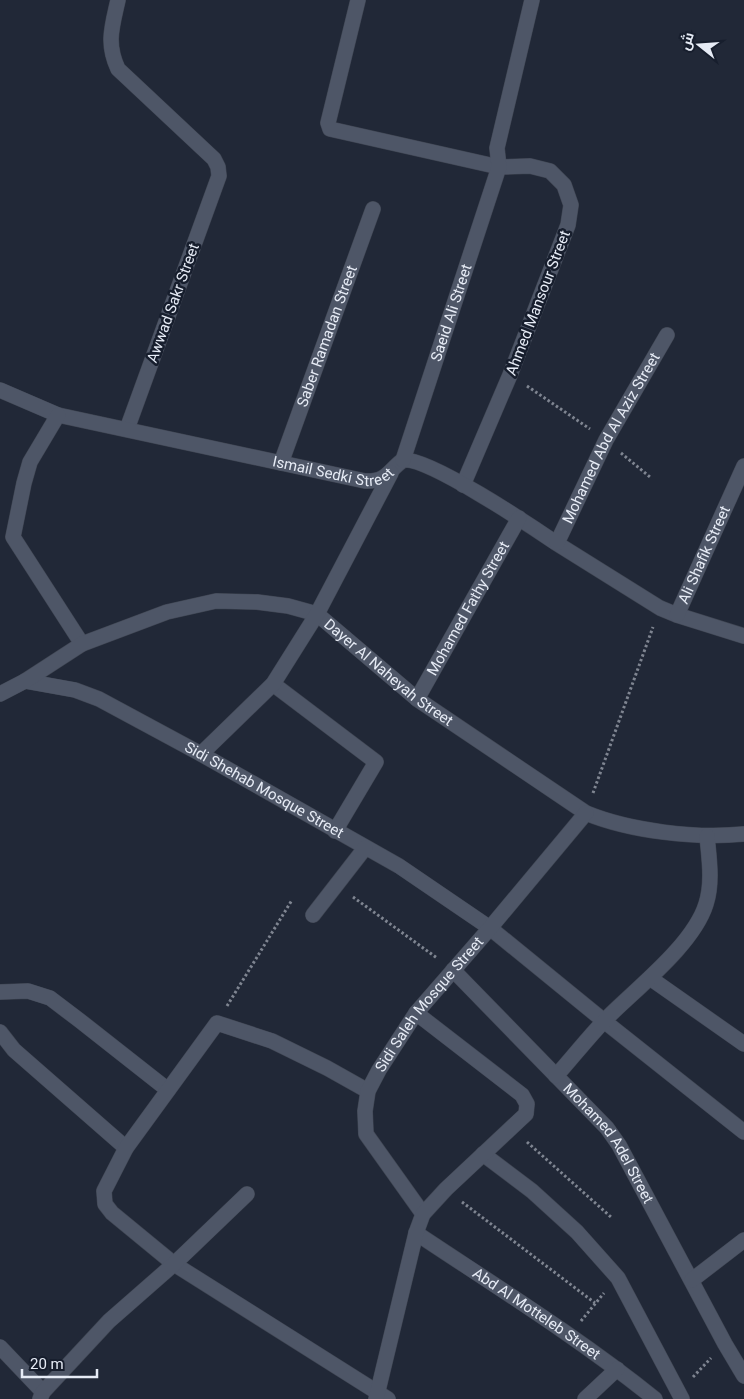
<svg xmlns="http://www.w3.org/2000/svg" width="744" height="1399" font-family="Roboto,Cairo,sans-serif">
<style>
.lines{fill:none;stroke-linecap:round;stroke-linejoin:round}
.minor-casing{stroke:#3f4552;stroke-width:16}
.path{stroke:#7f8591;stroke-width:3;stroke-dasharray:2.5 2.5;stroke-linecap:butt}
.minor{stroke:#4e5667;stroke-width:15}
.labels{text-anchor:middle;stroke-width:5;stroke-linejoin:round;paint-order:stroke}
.street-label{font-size:15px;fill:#e6ebf5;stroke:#171e2d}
</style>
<rect width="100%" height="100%" fill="#212837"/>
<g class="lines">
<defs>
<g id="minor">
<path d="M118,0C112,27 106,43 118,69L214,159L218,167L219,176L127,429"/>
<path d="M358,0L328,123L330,129L499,167L530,166L550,171L564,185L571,205L568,225L510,375L463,485"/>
<path id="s1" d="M0,390L58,415L365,481C387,482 388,471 403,460C428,457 531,526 556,543C591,565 625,586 660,608L677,615L744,636"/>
<path d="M58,415L30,462L24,483L13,537L82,644"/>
<path id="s2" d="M403,460L499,167L497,148L532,0"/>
<path id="s3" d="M281,463L373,209"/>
<path id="s4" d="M557,543L606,440L667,335"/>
<path id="s5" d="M677,615L744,466"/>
<path id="s6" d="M25,681L75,690L99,699L201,754L399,866L490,928L604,1021L744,1132"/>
<path d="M273,684L376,762L335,831"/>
<path id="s7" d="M0,694L25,681L82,644L167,612L216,601L257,602L288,606L317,614L417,699L586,813C630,831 696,839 744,834"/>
<path id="s8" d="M417,699L519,518"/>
<path d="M201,754L273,684L317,614L391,473"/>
<path d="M313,915L365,848"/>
<path id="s9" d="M453,970L607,1128L619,1145L725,1344L744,1376"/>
<path d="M650,978L744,1044"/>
<path d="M0,992L28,991L50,998L79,1020L168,1090"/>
<path d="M0,1032L14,1050L126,1148"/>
<path d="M556,1076C572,1058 587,1039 604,1021C634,990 693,946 706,904C713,882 709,858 707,836"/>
<path d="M368,1091L327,1068L272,1041L217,1023L126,1148L104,1191L105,1204L112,1213L174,1264L388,1399"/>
<path d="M483,1154L532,1191L577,1232L618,1278L682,1399"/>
<path id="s10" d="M423,1214L366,1134L365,1111L368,1091L379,1070L416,1013L490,928L586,813"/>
<path id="s11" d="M416,1233C497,1287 579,1338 655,1399"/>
<path d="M692,1280L744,1240"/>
<path d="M0,1347L43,1392"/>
<path d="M40,1399L43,1392L109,1321L174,1264L247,1194"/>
<path d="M376,1399L416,1233L423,1214L446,1189L526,1114L527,1104L522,1095L416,1013"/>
<path d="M585,1399L617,1369"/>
</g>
</defs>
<!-- minor casing -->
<use href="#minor" class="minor-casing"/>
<!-- path -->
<g class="path">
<path d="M527,386L590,429"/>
<path d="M621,453L650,477"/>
<path d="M593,793L653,627"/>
<path d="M353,897L437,958"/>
<path d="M227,1006L292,900"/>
<path d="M527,1142L612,1218"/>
<path d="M462,1202L595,1303"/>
<path d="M581,1321L604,1293"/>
<path d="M693,1377L711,1358"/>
</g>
<!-- minor -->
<use href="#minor" class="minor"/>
</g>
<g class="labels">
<!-- street labels -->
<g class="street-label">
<text transform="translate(173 303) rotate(-70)" y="5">Awwad Sakr Street</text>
<text transform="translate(538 303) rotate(-69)" y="5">Ahmed Mansour Street</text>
<text dy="5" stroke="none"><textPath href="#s2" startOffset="155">Saeid Ali Street</textPath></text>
<text dy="5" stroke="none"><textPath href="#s3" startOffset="135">Saber Ramadan Street</textPath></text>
<text dy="5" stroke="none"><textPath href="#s4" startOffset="118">Mohamed Abd Al Aziz Street</textPath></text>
<text dy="5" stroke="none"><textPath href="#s1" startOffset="345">Ismail Sedki Street</textPath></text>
<text dy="5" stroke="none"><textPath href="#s5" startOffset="66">Ali Shafik Street</textPath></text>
<text dy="5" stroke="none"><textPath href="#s8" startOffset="104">Mohamed Fathy Street</textPath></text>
<text dy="5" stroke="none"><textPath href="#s7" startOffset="432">Dayer Al Naheyah Street</textPath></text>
<text dy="5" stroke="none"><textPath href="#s6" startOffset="265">Sidi Shehab Mosque Street</textPath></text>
<text dy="5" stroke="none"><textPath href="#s10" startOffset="248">Sidi Saleh Mosque Street</textPath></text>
<text dy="5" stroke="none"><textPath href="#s9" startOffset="234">Mohamed Adel Street</textPath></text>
<text dy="5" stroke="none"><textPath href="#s11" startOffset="145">Abd Al Motteleb Street</textPath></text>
</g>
</g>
<!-- north arrow -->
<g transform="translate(699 45) rotate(287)" stroke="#171e2d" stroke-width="4" paint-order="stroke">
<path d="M0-4L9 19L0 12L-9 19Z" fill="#e6ebf5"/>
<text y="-8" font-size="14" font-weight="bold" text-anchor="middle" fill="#e6ebf5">ش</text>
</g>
<!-- scale -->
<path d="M22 1369v8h75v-8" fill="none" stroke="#e6ebf5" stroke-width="2.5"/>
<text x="30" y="1369" font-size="15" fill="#e6ebf5" stroke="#171e2d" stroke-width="4" paint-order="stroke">20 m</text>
</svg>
